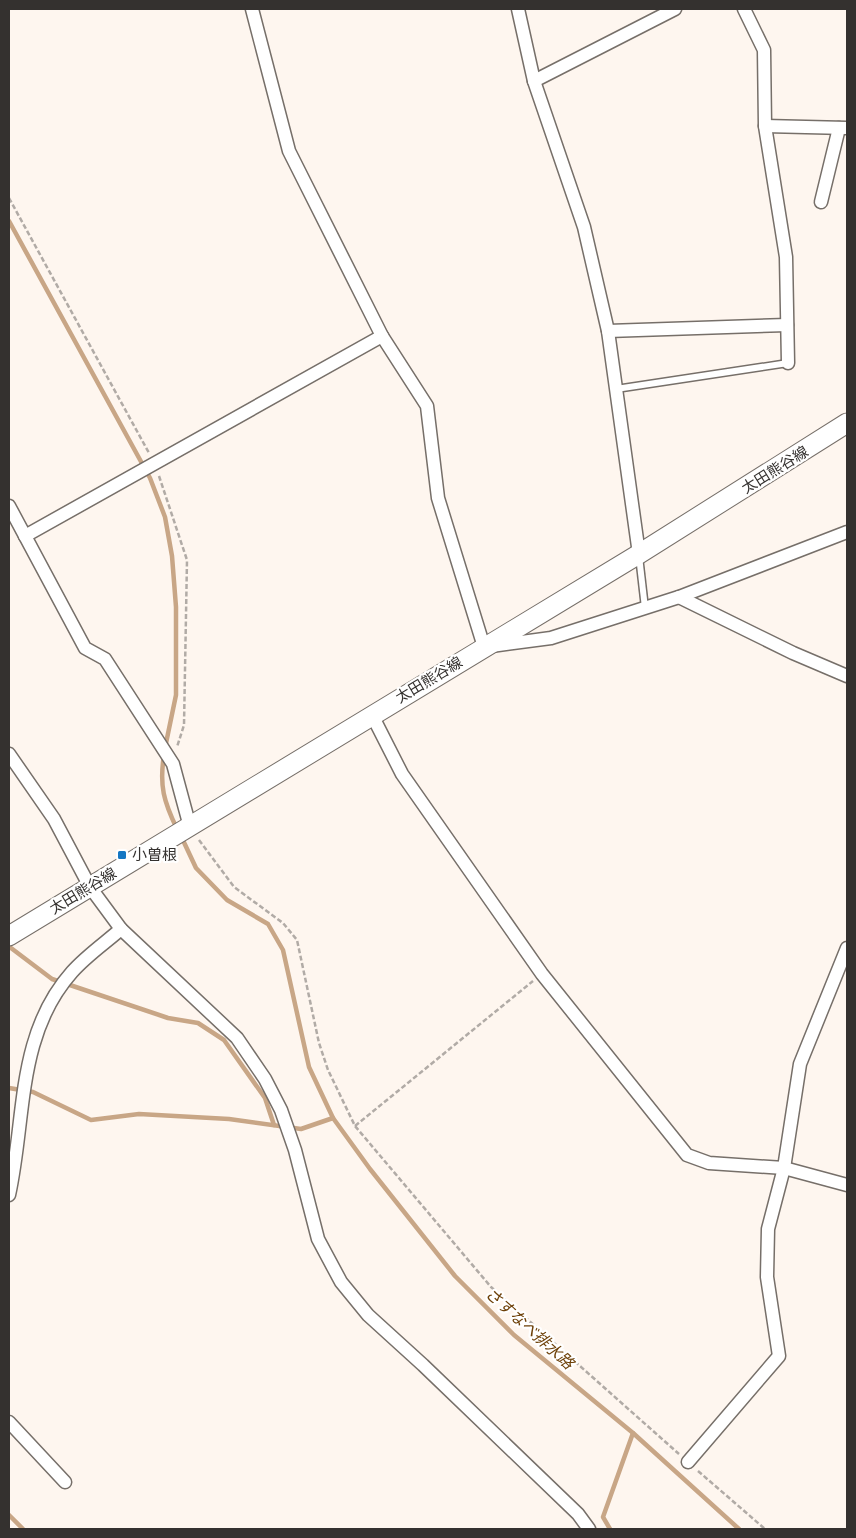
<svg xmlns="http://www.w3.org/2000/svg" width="856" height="1538" font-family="'PT Sans','Noto Sans JP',sans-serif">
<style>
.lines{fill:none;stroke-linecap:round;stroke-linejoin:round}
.stream{stroke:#c8a686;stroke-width:4.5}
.lane-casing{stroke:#766f69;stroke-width:9}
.street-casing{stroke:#766f69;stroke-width:15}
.secondary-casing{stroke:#766f69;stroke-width:21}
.path{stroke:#b1aba6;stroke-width:2.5;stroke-dasharray:5 2.5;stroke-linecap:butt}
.lane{stroke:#fff;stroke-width:6}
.street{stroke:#fff;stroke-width:12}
.secondary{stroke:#fff;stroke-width:19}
.poi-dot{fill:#1577c3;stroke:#fff;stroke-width:2}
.labels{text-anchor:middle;stroke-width:4.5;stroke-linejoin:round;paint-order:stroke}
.street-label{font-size:15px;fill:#34312f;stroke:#fff}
.poi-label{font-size:15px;fill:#34312f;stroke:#fff;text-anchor:start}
.water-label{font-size:16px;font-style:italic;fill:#6d4008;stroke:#fff}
</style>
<rect width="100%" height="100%" fill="#fef6ef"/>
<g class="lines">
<!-- stream -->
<g class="stream">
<path d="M9,221L150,478L165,517L172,556L176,607V695L165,748"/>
<path d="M164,755C159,786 164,802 177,829"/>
<path d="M181,836L196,868L227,900L268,924L283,950L309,1067L333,1118L370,1169L455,1276L514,1335L633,1433L739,1529"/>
<path d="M11,948L52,979L168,1018L198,1023L224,1040L265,1098L274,1125"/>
<path d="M9,1088L33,1092L91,1120L139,1114L229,1119L301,1129L333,1118"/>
<path d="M9,1515L23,1529"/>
<path d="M610,1529L603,1517L633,1433"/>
</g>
<defs>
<g id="lane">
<path d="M616,389L788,363"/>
<path d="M639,556L645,608"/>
</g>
<g id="street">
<path d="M252,9L289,151L382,336L427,406L438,498L484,647L551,638L679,597L847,532"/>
<path d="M518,9L534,81L584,227L608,331L639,554"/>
<path d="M744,9L764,50L765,126L786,257L788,363"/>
<path d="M534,81L675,9"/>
<path d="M765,126L847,128"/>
<path d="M821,202L839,128"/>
<path d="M608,331L787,325"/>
<path d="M9,506L85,648L105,659L173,764L190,827"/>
<path d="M25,536L382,336"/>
<path d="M679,597L793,653L847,676"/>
<path d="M372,715L402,774L542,974L687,1155L709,1163L784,1168L847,1185"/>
<path d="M9,754L54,819L90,887L121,929L237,1038L265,1079L281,1110L295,1150L318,1239L341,1282L368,1315L423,1365L578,1514L589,1529"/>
<path d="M9,1195C26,1118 16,1035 72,972C86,956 105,943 121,929"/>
<path d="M9,1422L65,1482"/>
<path d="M688,1462L779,1356L767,1277L768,1229L784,1168L800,1064L847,948"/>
</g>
<path id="secondary" d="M9,936L639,554L847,423"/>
</defs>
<!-- lane casing -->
<use href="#lane" class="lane-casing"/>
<!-- street casing -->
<use href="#street" class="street-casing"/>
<!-- secondary casing -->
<use href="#secondary" class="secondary-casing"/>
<!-- path -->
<g class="path">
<path d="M9,198L149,453"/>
<path d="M159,476L187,560L184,725L177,747"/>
<path d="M199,840L234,887L283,923L297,940L319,1043L328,1070L355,1126L491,1287L679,1454"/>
<path d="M355,1126L533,981"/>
<path d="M698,1471L765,1529"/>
</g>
<!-- lane -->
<use href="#lane" class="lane"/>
<!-- street -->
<use href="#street" class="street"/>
<!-- secondary -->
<use href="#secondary" class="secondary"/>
</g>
<!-- markers -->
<rect class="poi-dot" x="117" y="850" width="10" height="10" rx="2.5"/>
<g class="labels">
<!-- street labels -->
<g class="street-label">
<text transform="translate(775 470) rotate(-32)" y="5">太田熊谷線</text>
<text transform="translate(429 680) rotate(-31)" y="5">太田熊谷線</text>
<text transform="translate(83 891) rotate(-31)" y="5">太田熊谷線</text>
</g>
<!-- poi labels -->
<g class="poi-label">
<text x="132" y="860">小曽根</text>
</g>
<!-- water labels -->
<g class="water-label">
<text transform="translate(530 1328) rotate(42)" y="6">さすなべ排水路</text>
</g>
</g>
<!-- border -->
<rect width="856" height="1538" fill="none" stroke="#34312f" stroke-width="20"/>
</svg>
